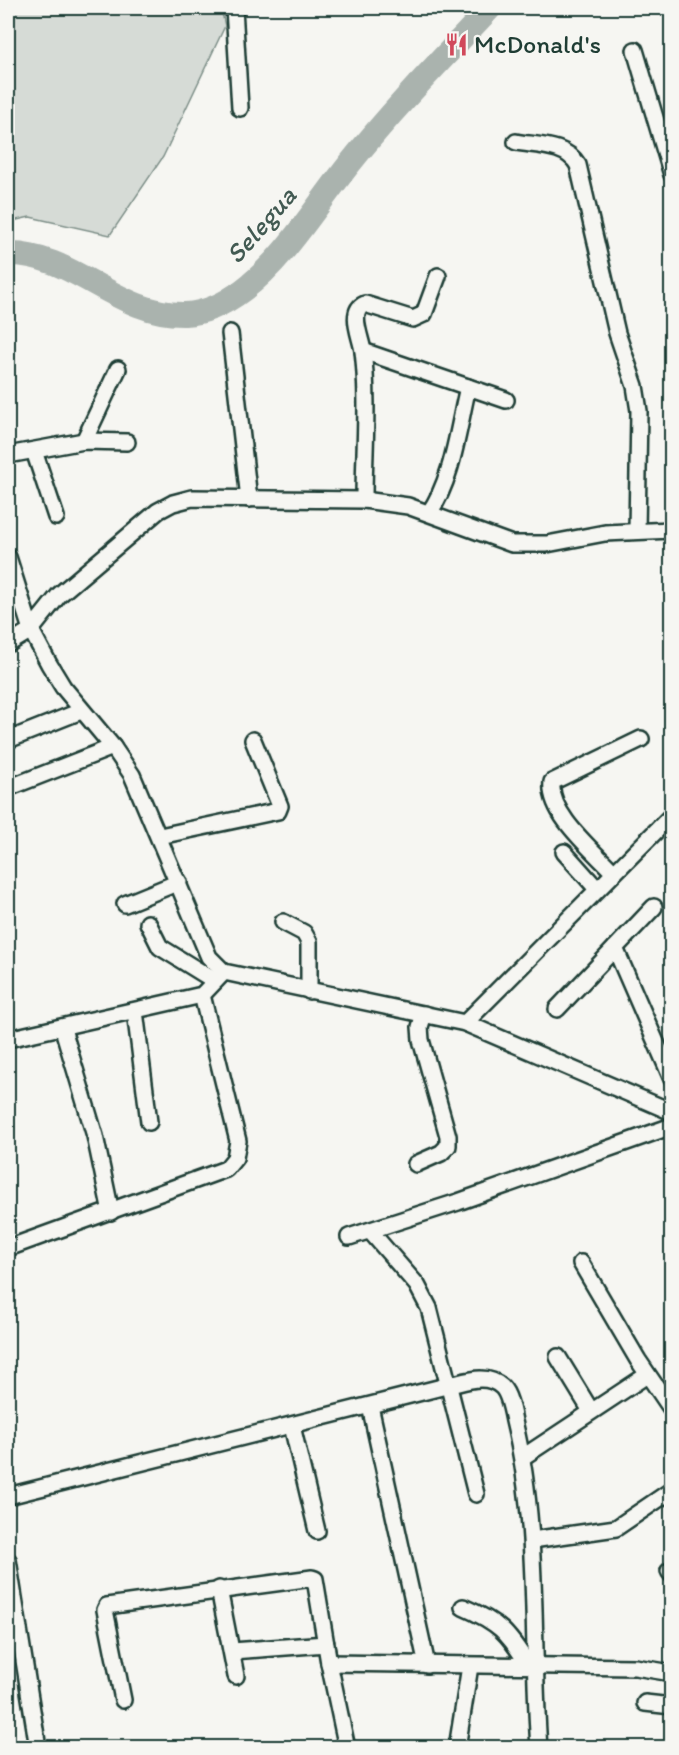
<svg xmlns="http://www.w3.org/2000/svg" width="679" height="1755" font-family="Itim,sans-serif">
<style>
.green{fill:#d6dbd6;stroke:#7a8c85;stroke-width:1.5}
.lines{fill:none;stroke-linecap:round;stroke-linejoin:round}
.river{stroke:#aab3ae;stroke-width:24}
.minor-casing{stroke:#1f3d34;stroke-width:20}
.minor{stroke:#f6f6f2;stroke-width:15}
.labels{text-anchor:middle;stroke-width:4.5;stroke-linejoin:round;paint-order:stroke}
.poi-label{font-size:26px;fill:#1f3d34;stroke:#f6f6f2;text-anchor:start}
.water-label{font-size:27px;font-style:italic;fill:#425a52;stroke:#f6f6f2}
</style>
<rect width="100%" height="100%" fill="#f6f6f2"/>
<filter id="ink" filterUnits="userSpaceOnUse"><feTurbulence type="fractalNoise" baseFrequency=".0167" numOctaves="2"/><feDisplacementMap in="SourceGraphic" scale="12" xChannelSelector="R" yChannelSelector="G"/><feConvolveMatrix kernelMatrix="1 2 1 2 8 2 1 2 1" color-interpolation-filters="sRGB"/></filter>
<g filter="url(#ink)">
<!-- green -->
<path class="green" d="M8,8H221L225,26L163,157L110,235L30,217L8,222Z"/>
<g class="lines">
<!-- river -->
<path class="river" d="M8,254C72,252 118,316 185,314C207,313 226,303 243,290C285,259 317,204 351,162C394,108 443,58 490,8"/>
<defs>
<g id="minor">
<path d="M234,8L240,108"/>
<path d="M635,50L672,175"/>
<path d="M516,142C537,146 566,144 578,165L617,333L635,386L639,411L637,531"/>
<path d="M230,333L249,499"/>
<path d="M363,351L506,400"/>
<path d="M84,441L118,369"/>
<path d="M34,451L56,517"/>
<path d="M8,455L84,441L127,442"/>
<path d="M364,500C364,451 369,400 363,351C361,337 348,311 365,304L413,319L424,314L438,276"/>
<path d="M429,513C453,479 458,428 468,387"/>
<path d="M8,557L31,630L49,664L63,687L113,747L132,775L209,957L224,972L465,1023L672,1112"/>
<path d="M8,644L31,630L59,595L158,511L173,503L192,498L364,500L408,506L512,544H547L605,533L672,530"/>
<path d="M8,740L81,711"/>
<path d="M8,788L113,747"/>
<path d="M160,836L278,811L280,806L253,740"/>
<path d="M564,852L597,889"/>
<path d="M614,873C593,850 548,814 552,782L641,739"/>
<path d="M125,904L179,882"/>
<path d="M283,922L304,933L309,942V991"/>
<path d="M148,923L160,947L215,981"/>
<path d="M615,948L672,1079"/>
<path d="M557,1009L654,907"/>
<path d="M135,1011L149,1122"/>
<path d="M465,1023L672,815"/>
<path d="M63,1029L95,1136L111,1212"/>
<path d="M8,1039L202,995L224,972"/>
<path d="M416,1164L441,1153L448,1146V1136L421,1040L420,1027L424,1014"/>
<path d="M370,1231L417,1285L429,1308L476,1494"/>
<path d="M349,1237L458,1202L672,1126"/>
<path d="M8,1248L226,1169L235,1158L238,1141L202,995"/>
<path d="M581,1263L638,1360L672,1410"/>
<path d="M558,1357L591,1411"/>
<path d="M370,1406L427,1665"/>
<path d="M292,1426L317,1531"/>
<path d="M523,1457L647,1375"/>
<path d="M8,1496L450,1385C467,1381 487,1373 502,1387C509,1394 512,1411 514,1421C540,1528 531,1638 539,1748"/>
<path d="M532,1540L616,1528L672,1490"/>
<path d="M8,1560L38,1748"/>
<path d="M669,1571L672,1575"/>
<path d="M219,1589L236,1676"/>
<path d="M463,1607C498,1622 508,1632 528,1665"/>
<path d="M232,1651L326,1644"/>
<path d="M329,1663L635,1667L672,1673"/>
<path d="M123,1700L105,1610L107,1606L312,1578L315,1579L329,1663L347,1748"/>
<path d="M645,1703L672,1706"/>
<path d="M457,1748L470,1666"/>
</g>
</defs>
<!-- minor casing -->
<use href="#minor" class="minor-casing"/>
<!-- minor -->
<use href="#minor" class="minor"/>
</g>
</g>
<!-- icons -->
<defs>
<symbol id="restaurant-bare" viewBox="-9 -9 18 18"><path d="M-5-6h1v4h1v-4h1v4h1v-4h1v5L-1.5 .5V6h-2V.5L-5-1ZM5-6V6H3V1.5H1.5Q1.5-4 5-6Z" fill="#d1495b" stroke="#f6f6f2" stroke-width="2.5" paint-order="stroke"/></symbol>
</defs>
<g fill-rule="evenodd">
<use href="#restaurant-bare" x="440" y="28" width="33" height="33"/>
</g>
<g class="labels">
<!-- poi labels -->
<g class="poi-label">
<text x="474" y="53">McDonald's</text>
</g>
<!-- water labels -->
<g class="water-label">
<text transform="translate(261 225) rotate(-49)" y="9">Selegua</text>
</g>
</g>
<!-- margin -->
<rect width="679" height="1755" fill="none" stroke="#f6f6f2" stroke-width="30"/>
<rect x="15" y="15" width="649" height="1725" fill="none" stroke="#1f3d34" stroke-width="2" filter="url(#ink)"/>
</svg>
